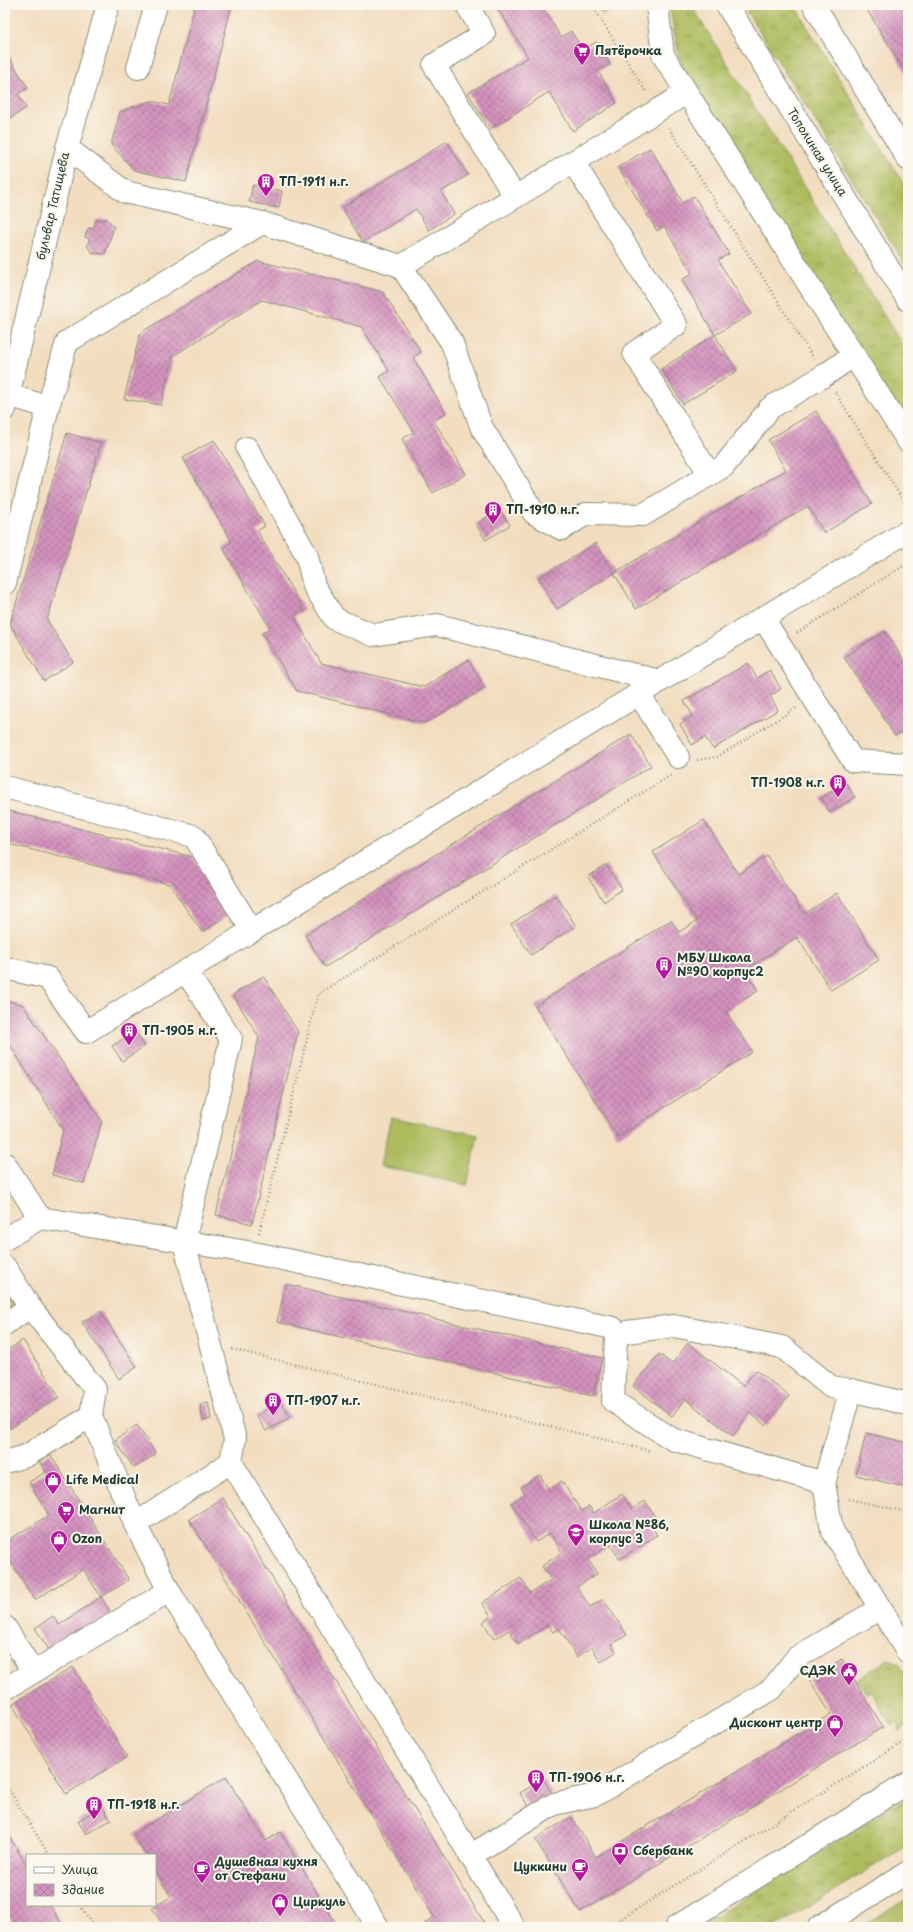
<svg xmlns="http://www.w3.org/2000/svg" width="913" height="1932" font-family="'Playpen Sans',sans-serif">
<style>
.grass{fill:url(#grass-tufts);stroke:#667c4a}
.park{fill:url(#park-dots);stroke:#667c4a}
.pitch{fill:#aebc5f;stroke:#667c4a}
.building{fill:url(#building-cross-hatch)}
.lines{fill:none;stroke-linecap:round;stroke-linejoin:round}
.minor-casing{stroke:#888d7a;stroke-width:24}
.major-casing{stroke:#888d7a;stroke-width:24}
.path{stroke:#888d7a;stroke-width:2.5;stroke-dasharray:1 3;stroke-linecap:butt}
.minor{stroke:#fff;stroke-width:22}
.major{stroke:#fff;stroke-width:22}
.labels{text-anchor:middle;stroke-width:4;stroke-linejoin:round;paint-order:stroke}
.poi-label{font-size:12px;font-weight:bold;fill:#1f3d34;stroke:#fbf7ec;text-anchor:start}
.street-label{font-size:12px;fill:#1f3d34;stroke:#fbf7ec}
</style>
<defs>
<pattern id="grass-tufts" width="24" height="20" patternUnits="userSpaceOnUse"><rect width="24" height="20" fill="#aebc5f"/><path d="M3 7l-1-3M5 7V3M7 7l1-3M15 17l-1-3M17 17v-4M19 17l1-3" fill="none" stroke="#8d9a4f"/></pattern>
<pattern id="park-dots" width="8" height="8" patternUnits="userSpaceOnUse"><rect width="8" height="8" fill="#aebc5f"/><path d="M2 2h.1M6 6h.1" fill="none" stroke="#8d9a4f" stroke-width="1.8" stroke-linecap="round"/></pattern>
<pattern id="building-cross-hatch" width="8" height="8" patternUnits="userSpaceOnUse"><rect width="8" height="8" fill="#d492be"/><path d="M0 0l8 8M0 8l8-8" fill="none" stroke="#ab789b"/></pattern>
</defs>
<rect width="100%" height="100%" fill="#fbf7ec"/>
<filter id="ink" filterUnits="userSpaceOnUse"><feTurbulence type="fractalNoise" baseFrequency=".025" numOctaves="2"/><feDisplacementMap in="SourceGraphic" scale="8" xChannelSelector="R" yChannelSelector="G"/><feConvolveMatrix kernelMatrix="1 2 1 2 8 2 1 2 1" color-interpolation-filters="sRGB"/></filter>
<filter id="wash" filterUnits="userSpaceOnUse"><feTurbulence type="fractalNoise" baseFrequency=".012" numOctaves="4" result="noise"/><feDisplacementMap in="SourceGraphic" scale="16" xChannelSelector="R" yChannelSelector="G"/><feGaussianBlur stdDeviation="0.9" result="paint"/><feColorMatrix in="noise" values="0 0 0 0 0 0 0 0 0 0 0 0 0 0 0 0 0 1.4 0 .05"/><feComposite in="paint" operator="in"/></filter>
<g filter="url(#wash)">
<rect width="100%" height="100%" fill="#f2ddbf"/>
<!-- grass -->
<g class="grass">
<path d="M597,5H618L603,15Z"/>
<path d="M669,5H691L908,354V431L681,66Z"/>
<path d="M743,5H794L908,191V269Z"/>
<path d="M888,1660L898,1663L908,1678V1725L900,1731L896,1723L892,1726L871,1691L866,1693L857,1679Z"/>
<path d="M908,1797V1845L775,1927H698Z"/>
<path d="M908,1898V1927H862Z"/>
</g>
<!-- park -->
<path class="park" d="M5,1267L30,1307L5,1324Z"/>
<!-- pitch -->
<path class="pitch" d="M391,1117L478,1135L467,1185L380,1166Z"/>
<g id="blocks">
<!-- building -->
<g class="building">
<path d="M195,5H232L186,182L134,170L111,145L120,112L151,101L169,105Z"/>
<path d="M499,5H541L561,37L571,31L583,50L596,42L610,64L598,71L617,103L573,131L549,92L490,129L468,93L528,57L497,7Z"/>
<path d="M864,5H908V76Z"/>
<path d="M5,51L28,88L18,94L26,108L5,122Z"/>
<path d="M447,141L468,175L441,192L454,214L429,230L416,209L363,242L342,208Z"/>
<path d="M650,148L683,203L694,196L729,254L718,260L751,314L715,335L682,280L692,273L664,226L657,231L618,167Z"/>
<path d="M253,185L282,191L279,208L249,202Z"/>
<path d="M107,219L114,227L105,254L93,253L87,246L90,239L85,237L88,228L93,229L96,220Z"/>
<path d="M258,261L383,292L421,352L413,358L446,413L434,421L466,474L433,493L402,439L414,432L380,377L389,371L362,327L262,300L173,356L161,405L124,399L140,333Z"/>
<path d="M715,335L737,371L683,404L661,369Z"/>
<path d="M816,411L872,504L824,533L808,506L636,609L614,573L786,470L768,440Z"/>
<path d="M67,433L101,443L47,620L73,662L44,681L10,624Z"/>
<path d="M214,440L265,526L257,531L304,610L294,616L321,663L424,687L468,660L485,688L425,723L297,691L262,633L270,628L223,548L232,542L183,458Z"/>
<path d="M499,509L510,525L486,540L476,524Z"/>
<path d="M596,543L614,573L557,609L538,578Z"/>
<path d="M885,631L908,667V728L895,736L844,657Z"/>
<path d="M748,663L757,678L770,670L781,689L770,696L778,710L713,749L705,737L692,745L680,724L693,716L684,701Z"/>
<path d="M631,734L651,766L325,967L305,935Z"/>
<path d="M846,783L855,797L830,813L821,798Z"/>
<path d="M5,810L193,857L231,913L202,932L169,884L5,843Z"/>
<path d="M704,820L738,874L767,856L804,914L837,893L879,960L831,990L797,937L745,970L758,991L726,1011L752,1052L618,1137L535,1006L671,920L679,932L697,921L653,852Z"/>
<path d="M606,865L622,889L604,902L588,877Z"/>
<path d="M556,895L576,926L531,955L511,924Z"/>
<path d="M263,976L298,1032L252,1224L216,1215L259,1037L233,995Z"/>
<path d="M5,1000L23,1005L102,1121L84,1183L52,1175L63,1130L5,1037Z"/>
<path d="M135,1031L145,1046L122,1061L112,1046Z"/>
<path d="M286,1284L602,1358L593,1396L277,1322Z"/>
<path d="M100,1311L137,1367L119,1379L82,1322Z"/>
<path d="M23,1340L59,1397L11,1428L5,1419V1352Z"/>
<path d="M688,1343L743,1386L756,1370L789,1396L766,1426L750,1413L733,1436L685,1399L672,1416L633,1386L659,1354L672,1364Z"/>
<path d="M280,1401L290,1417L266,1431L256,1416Z"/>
<path d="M208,1402L211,1419L203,1421L200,1404Z"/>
<path d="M137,1425L156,1454L134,1468L115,1440Z"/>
<path d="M866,1433L908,1443V1488L856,1475Z"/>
<path d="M50,1454L129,1580L101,1597L83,1569L35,1600L5,1553V1542L49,1515L29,1482L46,1472L39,1461Z"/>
<path d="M540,1475L549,1490L562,1481L581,1511L589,1506L594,1513L622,1494L632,1509L645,1501L656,1518L649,1522L657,1535L620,1559L610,1545L588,1559L597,1574L577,1587L590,1607L603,1599L627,1635L611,1645L616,1652L601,1662L592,1647L577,1657L559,1628L553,1632L548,1625L518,1644L509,1630L494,1639L483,1622L491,1616L482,1603L521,1578L530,1593L551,1580L542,1566L562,1552L550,1533L536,1542L511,1503L525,1494L521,1487Z"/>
<path d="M223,1498L468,1896L487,1927H428L425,1923L434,1917L189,1519Z"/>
<path d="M101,1597L111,1613L51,1653L35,1628L53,1616L59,1625Z"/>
<path d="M842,1659L883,1727L580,1912L535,1839L571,1817L596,1857L831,1714L809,1679Z"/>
<path d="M73,1667L127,1757L66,1794L12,1704Z"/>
<path d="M226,1777L266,1841L280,1832L338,1927H164L152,1908L171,1897L155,1870V1855H146L133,1834Z"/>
<path d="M543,1779L552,1793L529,1807L520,1793Z"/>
<path d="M102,1806L111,1820L86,1834L78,1821Z"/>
<path d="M5,1829L27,1866V1905H50L64,1927H16L5,1909Z"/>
</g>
</g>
</g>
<g filter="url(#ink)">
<use href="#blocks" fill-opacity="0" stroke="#888d7a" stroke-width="1"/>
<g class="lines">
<defs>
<g id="minor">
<path d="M467,5L484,34L434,65L515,197"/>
<path d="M657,5L663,55L908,441"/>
<path d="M814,5L908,159"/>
<path d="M138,68L156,5"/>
<path d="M686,93L573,162L676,325L634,353L710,475"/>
<path d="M67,148L125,192L262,223L401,266L452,343L481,426L534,513L562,529L586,514L643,515L724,466L770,408L825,375L854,355"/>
<path d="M401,266L573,162"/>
<path d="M8,395L48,407"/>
<path d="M5,409L67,148L108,5"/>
<path d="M247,448L307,556L314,586L335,619L373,635L437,625L659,681"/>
<path d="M5,583L48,407L67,342L262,223"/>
<path d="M763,618L853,761L908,764"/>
<path d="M639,694L678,757"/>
<path d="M5,787L194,836L252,931"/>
<path d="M5,968L48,978L86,1032L763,618L908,531"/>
<path d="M186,972L231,1039L184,1242L235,1439L231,1462L514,1927"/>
<path d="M5,1164L40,1218"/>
<path d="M5,1239L40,1218L254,1253L613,1328L616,1336L613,1401L672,1439L824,1483L832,1530L908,1653"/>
<path d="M5,1267L30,1307L95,1389L91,1416L135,1524L169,1591L378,1927"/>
<path d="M5,1324L30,1307"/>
<path d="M616,1336L627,1332L674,1326L782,1347L831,1387L851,1390L824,1483"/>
<path d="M851,1390L908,1404"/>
<path d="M5,1462L26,1456L91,1416"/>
<path d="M135,1524L231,1462"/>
<path d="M5,1627L33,1672"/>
<path d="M5,1689L169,1591"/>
<path d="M470,1856L554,1804L595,1795L772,1689L796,1658L879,1609"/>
<path d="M676,1927L908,1783"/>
</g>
<g id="major">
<path d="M727,5L908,300"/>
<path d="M819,1927L908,1872"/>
</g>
</defs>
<!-- minor casing -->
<use href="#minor" class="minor-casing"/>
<!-- major casing -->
<use href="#major" class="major-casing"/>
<!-- path -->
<g class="path">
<path d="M592,5L647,93"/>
<path d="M669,128L814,359"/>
<path d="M835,392L908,508"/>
<path d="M797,633L908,563"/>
<path d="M697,760L717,757L796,708"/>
<path d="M5,1090L7,1093L5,1094"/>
<path d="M259,1233L318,994L671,775"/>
<path d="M232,1349L651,1451"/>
<path d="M848,1499L908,1512"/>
<path d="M5,1783L49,1855"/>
<path d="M80,1905L94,1927"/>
<path d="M608,1927L908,1739"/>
</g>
<!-- minor -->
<use href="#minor" class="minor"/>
<!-- major -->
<use href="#major" class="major"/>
</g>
</g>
<!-- icons -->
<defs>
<symbol id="supermarket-pin" viewBox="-11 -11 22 30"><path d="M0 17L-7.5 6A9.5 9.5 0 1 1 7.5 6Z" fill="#b5179e" stroke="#fbf7ec"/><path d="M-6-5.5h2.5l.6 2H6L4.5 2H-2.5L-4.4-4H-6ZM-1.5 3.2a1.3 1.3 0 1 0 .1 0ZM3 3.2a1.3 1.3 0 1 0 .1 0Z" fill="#fff"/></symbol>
<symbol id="building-pin" viewBox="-11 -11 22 30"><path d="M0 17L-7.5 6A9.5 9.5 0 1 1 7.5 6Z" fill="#b5179e" stroke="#fbf7ec"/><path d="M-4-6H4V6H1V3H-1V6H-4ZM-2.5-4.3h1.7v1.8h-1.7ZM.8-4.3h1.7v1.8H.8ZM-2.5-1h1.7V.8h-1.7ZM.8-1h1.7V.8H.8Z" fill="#fff"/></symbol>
<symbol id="shop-pin" viewBox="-11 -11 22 30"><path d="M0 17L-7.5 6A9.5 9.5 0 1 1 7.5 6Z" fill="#b5179e" stroke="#fbf7ec"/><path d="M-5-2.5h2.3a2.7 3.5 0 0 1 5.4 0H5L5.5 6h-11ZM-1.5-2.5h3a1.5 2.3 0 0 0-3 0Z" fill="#fff"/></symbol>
<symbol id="school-pin" viewBox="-11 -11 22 30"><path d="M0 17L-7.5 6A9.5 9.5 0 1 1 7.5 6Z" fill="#b5179e" stroke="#fbf7ec"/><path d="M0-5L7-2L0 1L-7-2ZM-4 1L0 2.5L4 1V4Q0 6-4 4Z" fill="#fff"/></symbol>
<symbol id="civic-pin" viewBox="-11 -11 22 30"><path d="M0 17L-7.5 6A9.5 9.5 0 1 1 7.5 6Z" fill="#b5179e" stroke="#fbf7ec"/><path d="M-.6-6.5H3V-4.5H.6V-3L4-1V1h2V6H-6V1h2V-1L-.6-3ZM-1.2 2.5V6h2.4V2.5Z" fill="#fff"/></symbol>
<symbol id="bank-pin" viewBox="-11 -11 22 30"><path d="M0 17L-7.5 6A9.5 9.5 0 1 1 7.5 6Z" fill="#b5179e" stroke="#fbf7ec"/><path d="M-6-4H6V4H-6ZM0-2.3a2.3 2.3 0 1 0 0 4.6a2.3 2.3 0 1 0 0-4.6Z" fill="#fff"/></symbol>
<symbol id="cafe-pin" viewBox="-11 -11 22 30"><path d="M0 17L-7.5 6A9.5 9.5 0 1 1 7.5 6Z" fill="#b5179e" stroke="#fbf7ec"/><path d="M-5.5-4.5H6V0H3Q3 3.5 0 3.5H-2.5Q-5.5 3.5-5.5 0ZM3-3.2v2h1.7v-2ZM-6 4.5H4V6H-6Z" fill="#fff"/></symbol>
</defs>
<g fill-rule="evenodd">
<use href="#supermarket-pin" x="572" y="41" width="20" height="27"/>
<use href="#building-pin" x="256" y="172" width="20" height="27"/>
<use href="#building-pin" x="483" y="500" width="20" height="27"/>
<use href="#building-pin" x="828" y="773" width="20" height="27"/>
<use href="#building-pin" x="654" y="955" width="20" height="27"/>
<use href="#building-pin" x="119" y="1021" width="20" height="27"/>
<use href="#building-pin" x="263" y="1391" width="20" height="27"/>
<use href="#shop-pin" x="43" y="1470" width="20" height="27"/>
<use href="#supermarket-pin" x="56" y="1500" width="20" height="27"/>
<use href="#school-pin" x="566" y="1522" width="20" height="27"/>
<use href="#shop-pin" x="49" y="1529" width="20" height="27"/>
<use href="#civic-pin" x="839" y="1661" width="20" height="27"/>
<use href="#shop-pin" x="825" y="1713" width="20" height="27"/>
<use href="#building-pin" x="526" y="1768" width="20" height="27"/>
<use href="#building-pin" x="84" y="1795" width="20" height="27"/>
<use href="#bank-pin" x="610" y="1841" width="20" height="27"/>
<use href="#cafe-pin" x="570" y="1857" width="20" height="27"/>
<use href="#cafe-pin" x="192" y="1859" width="20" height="27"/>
<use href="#shop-pin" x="270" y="1892" width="20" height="27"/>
</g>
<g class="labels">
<!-- poi labels -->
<g class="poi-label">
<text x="595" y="55">Пятёрочка</text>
<text x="279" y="186">ТП-1911 н.г.</text>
<text x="506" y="514">ТП-1910 н.г.</text>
<text x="825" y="787" text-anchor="end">ТП-1908 н.г.</text>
<text x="677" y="962">МБУ Школа<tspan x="677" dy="14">№90 корпус2</tspan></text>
<text x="142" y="1035">ТП-1905 н.г.</text>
<text x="286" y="1405">ТП-1907 н.г.</text>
<text x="66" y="1484">Life Medical</text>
<text x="79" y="1514">Магнит</text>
<text x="589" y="1529">Школа №86,<tspan x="589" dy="14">корпус 3</tspan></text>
<text x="72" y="1543">Ozon</text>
<text x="836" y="1675" text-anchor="end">СДЭК</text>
<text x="822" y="1727" text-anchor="end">Дисконт центр</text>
<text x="549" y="1782">ТП-1906 н.г.</text>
<text x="107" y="1809">ТП-1918 н.г.</text>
<text x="633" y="1855">Сбербанк</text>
<text x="215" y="1866">Душевная кухня<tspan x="215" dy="14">от Стефани</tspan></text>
<text x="567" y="1871" text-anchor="end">Цуккини</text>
<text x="293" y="1906">Циркуль</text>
</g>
<!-- street labels -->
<g class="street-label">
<text transform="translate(817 152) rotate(58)" y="4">Тополиная улица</text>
<text transform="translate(53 206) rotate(-77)" y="4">бульвар Татищева</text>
</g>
</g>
<!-- margin -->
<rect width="913" height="1932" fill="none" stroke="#fbf7ec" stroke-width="20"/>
<!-- legend -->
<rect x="26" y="1854" width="130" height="52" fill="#fbf7ec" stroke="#a3ada2"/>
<rect x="34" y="1867" width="20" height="6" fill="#ffffff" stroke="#a3ada2"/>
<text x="62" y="1874" font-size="12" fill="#1f3d34">Улица</text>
<rect x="34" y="1884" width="20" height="12" fill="url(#building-cross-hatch)" stroke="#a3ada2"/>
<text x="62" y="1894" font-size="12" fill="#1f3d34">Здание</text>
</svg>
